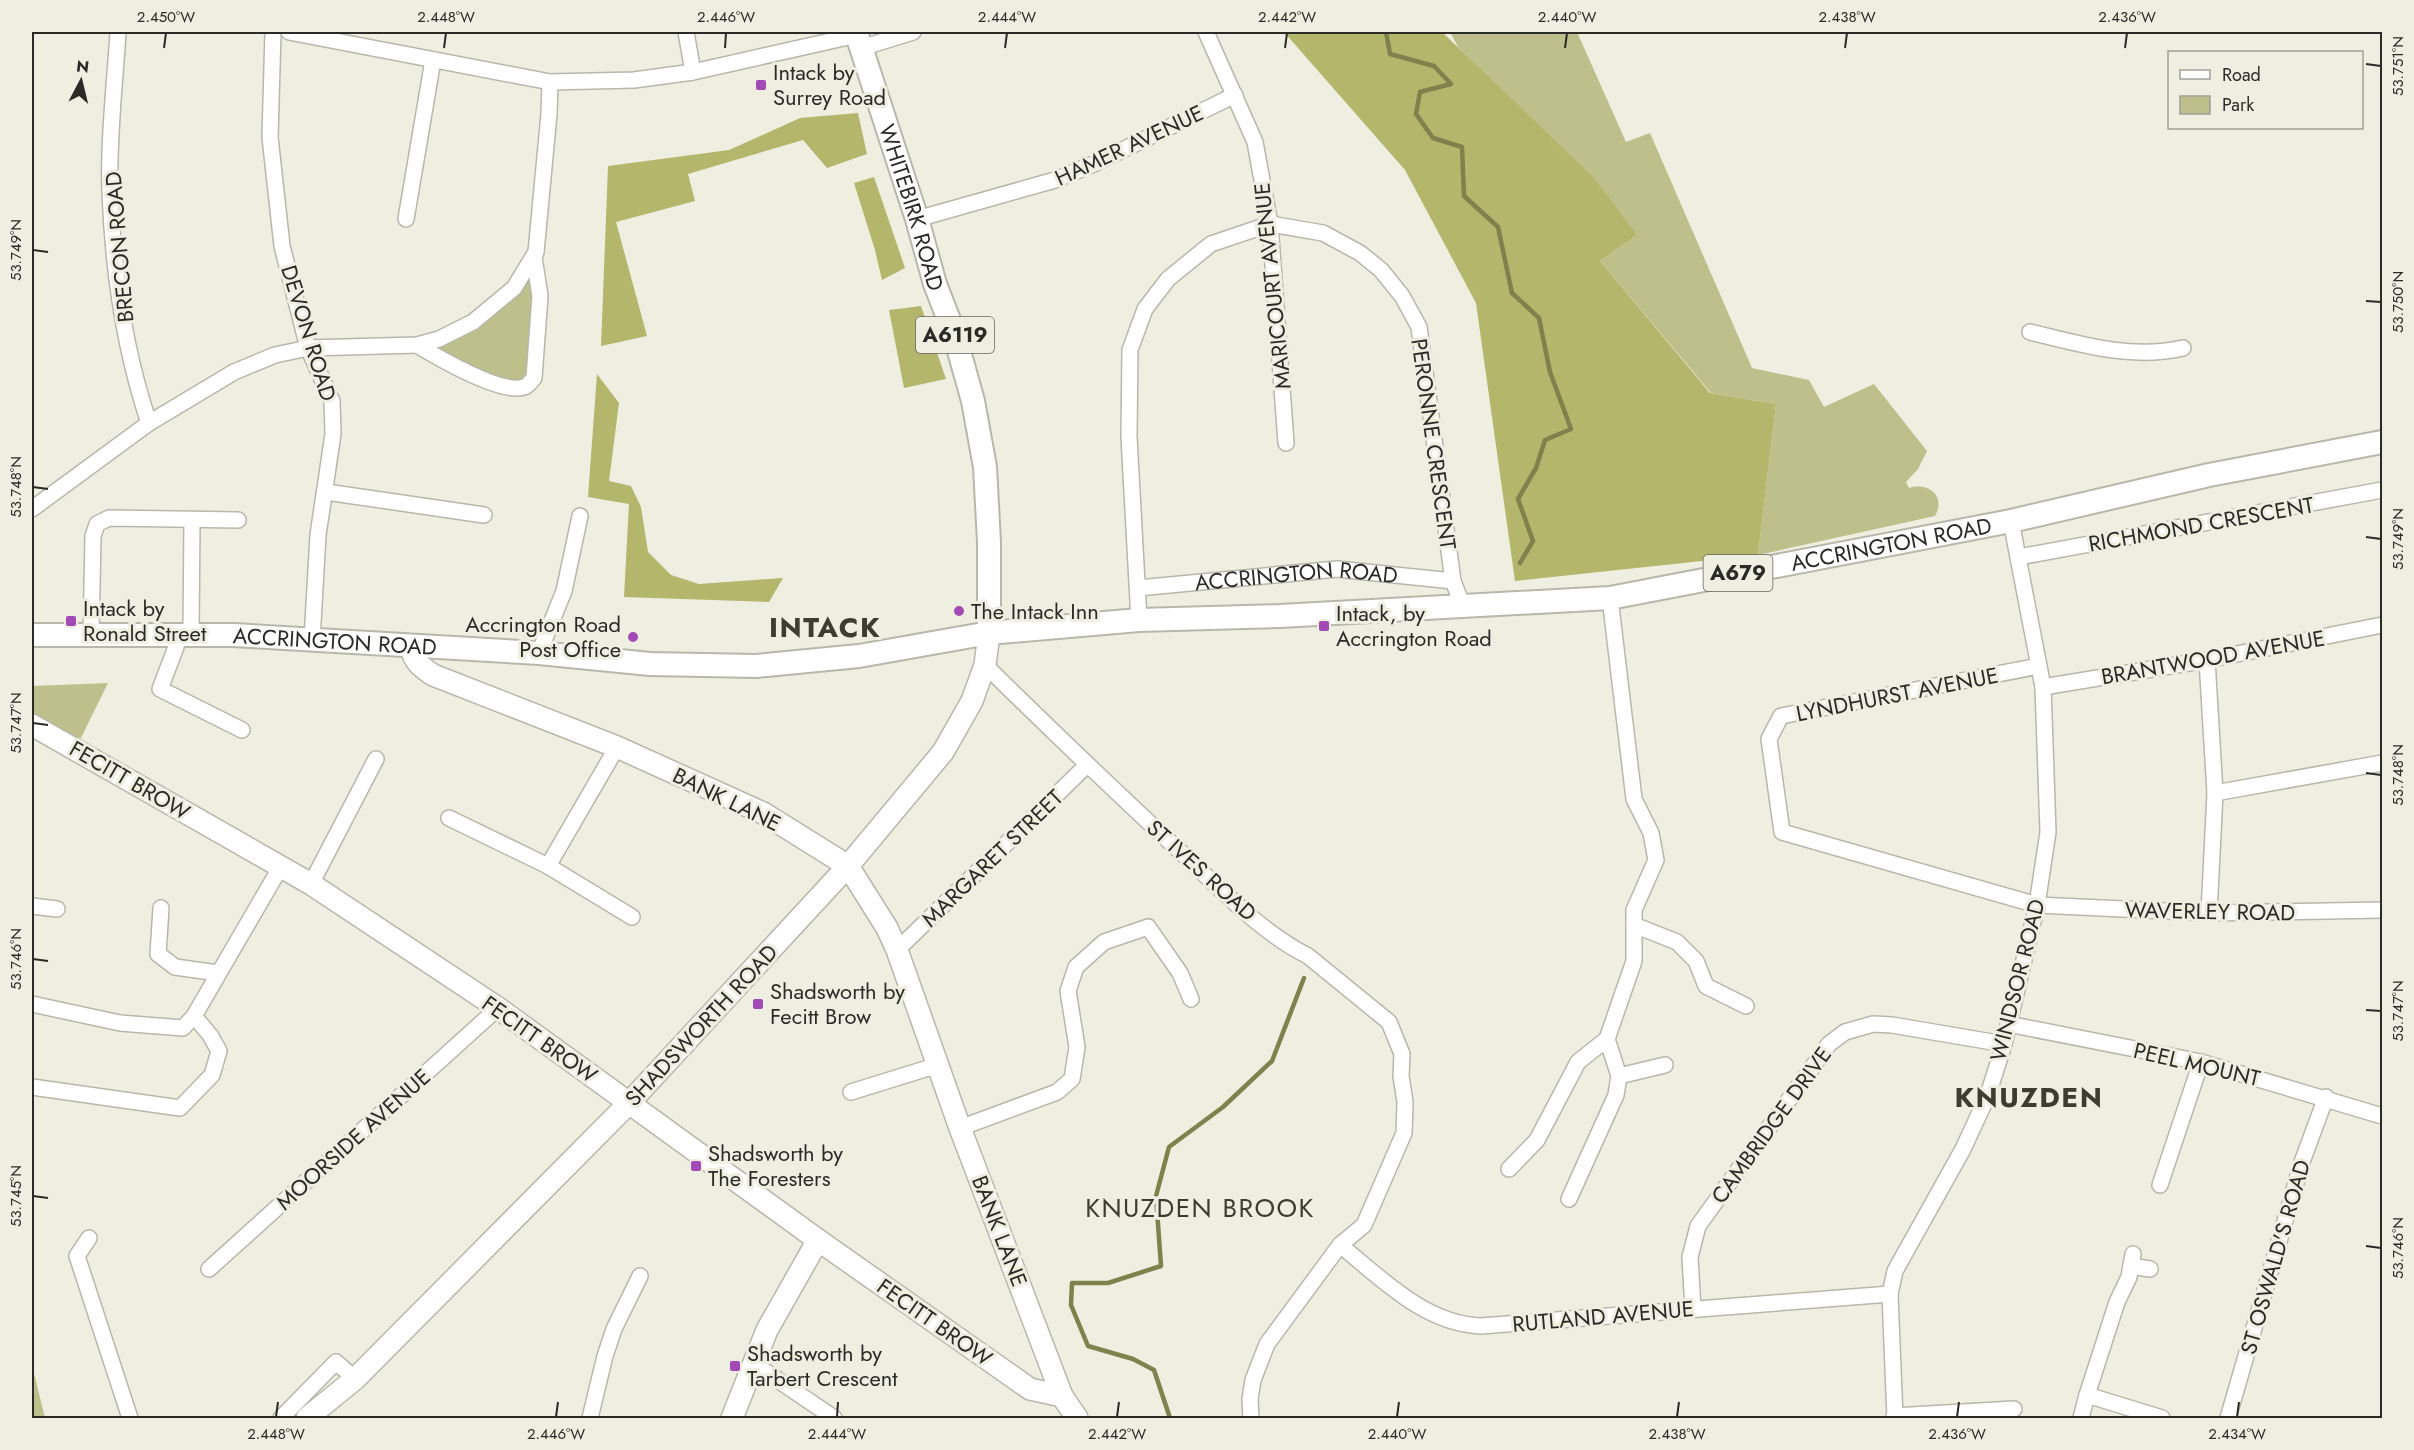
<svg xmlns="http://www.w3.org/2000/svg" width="2414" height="1450" font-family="Jost,sans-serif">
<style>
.green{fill:#bdc08a}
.forest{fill:#b3b66b}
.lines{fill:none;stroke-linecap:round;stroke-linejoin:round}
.stream{stroke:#7f824c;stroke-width:4.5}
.street-casing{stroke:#b7b8aa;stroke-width:18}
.secondary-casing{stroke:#b7b8aa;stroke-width:24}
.primary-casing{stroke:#b7b8aa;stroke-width:26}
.street{stroke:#fff;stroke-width:15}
.secondary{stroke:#fff;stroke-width:21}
.primary{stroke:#fff;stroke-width:22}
.ticks{fill:none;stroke:#2a2b26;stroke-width:2}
.poi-dot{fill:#a34ab6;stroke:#eeefe1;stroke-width:2}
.labels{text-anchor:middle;stroke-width:6;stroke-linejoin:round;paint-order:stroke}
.shield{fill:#eeefe1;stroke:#65665e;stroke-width:1.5}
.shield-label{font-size:21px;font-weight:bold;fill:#2a2b26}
.poi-label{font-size:22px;fill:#2a2b26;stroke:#eeefe1;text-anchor:start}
.street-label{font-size:22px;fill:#2a2b26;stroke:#eeefe1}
.quarter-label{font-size:26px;letter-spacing:1.5px;fill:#3c3c31;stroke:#eeefe1}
.district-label{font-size:28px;font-weight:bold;letter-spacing:1.5px;fill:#3c3c31;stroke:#eeefe1}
.neatline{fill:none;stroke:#2a2b26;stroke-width:2}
.ticks-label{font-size:15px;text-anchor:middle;fill:#2a2b26}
</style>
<rect width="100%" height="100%" fill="#eeefe1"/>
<!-- green -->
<g class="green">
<path d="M1450,32H1577L1626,142L1650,133L1752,368L1809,380L1824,407L1874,384L1927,451L1918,469L1906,482L1909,488C1929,482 1946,496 1935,516L1758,555L1776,404L1711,393L1600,261L1637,235L1458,47Z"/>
<path d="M534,257V378L511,389L417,345L473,322Z"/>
<path d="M108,683L75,750L32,725V686Z"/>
<path d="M32,1365L45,1418H32Z"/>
</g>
<!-- forest -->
<g class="forest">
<path d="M1284,32H1442L1594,178L1637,235L1600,261L1710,393L1776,404L1758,555L1515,581L1476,303L1405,170Z"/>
<path d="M858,113L867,154L827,168L803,140L688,174L695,201L616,222L647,336L601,346L608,166L729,150L800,118Z"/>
<path d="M874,177L905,268L882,280L875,250L854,183Z"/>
<path d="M921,306L946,379L904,388L889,310Z"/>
<path d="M597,374L619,403L609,481L631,486L641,507L648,552L671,575L699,584L783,578L769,602L624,597L629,504L588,497Z"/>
</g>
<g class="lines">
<!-- stream -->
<g class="stream">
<path d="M1386,32L1390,54L1434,66L1451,84L1420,92L1416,114L1433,138L1462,147L1464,196L1498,227L1512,293L1539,318L1550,372L1571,429L1545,440L1536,468L1518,499L1533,541L1520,563"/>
<path d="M1170,1418L1154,1370L1133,1359L1088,1346L1071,1305L1072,1283H1108L1161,1266L1156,1196L1169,1147L1223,1107L1272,1061L1304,978"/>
</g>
<defs>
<g id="street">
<path d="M118,32C115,83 108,141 110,192C113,270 124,349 149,423"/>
<path d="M273,32L270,137L282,246L308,348L332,401L333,434L318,535L312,640"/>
<path d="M289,32L550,82L634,80L693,72L857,35"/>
<path d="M686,32L693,72"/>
<path d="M1206,32L1255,142L1270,224L1286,443"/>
<path d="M861,48L913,32"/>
<path d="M406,219L433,60"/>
<path d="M917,219L1055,180L1096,163L1235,95"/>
<path d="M2030,332C2079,344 2131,360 2183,348"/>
<path d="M417,345C437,357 502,395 524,387C528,386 531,381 534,378L540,296L534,257"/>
<path d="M326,492L484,515"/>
<path d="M32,509L149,423L234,372L275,355L308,348L417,345L439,339L473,322L514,288L536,252L549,114L550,82"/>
<path d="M2019,557L2382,490"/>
<path id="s1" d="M1138,588L1337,569L1453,581"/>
<path d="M1139,620L1129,437L1130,350L1145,309L1168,279L1211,244L1270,224L1323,233L1360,253L1381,270L1402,296L1419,327L1453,581L1463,607"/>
<path d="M191,634L192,520"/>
<path d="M91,635L93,536L97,524L109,518L238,520"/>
<path d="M178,635L176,647L160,689L242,730"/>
<path d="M539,653L564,591L580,516"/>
<path d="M2207,660L2215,793L2209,913"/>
<path d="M985,665C1051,730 1119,795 1187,858C1224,892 1262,933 1308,956L1389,1022L1402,1054L1401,1076L1405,1102L1404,1133L1364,1225L1340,1245L1267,1344L1253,1380L1250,1399L1251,1418"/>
<path d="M2039,666L1781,716L1769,739L1782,832L2037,905L2209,913L2382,910"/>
<path d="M2043,687L2207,660L2382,625"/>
<path d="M2215,793L2382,763"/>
<path d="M449,818L548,866L632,917"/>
<path d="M548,866L617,747"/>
<path d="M311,884L376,759"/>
<path d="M32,906L57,909"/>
<path d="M161,908L158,954L175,967L218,973"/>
<path d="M1634,925L1677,942L1696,961L1706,986L1746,1006"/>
<path d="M897,950L1087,765"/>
<path d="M32,1004L120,1023L183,1028L194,1016"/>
<path d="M2008,1024L2201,1062L2382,1116"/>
<path d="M1619,1076L1665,1065"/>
<path d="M32,1087L180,1108L212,1075L219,1051L210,1035L194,1016L280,868"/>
<path d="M851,1092L938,1065"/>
<path d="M960,1128L1057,1092L1072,1079L1077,1047L1068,991L1076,967L1104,942L1148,927L1180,973L1191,999"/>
<path d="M1509,1169L1537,1140L1578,1062L1607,1039L1634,961V910L1656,860L1651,833L1634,799L1610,598"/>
<path d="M2160,1185L2201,1062"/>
<path d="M1569,1199L1616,1095L1619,1076L1607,1039"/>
<path d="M89,1238L77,1256L130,1418"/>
<path d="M1340,1245C1382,1279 1425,1324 1481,1326L1890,1294"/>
<path d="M2131,1266L2150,1269"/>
<path d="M209,1269L498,1008"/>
<path d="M1693,1309L1690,1257L1698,1226L1829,1044L1845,1032L1873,1024L1892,1025L2004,1044"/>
<path d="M753,1363L834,1418"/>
<path d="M2087,1395L2162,1418"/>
<path d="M1894,1416L2014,1409"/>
<path d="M281,1418L336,1362L355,1379"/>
<path d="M590,1418L605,1356L614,1329L640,1276"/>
<path d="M1895,1418L1890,1294L1895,1271L1963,1149L1988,1095L2004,1044L2037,905L2048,832L2043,687L2011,521"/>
<path d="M2081,1418L2087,1395L2117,1302L2129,1277L2133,1254"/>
<path d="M2228,1418L2302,1162L2326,1097"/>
</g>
<g id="secondary">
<path d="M411,646C413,661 421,667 433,675L617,747L763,813L848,866L887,928L897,950L960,1128L1062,1396L1077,1418"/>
<path d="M32,725L311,884L498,1008L818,1240L1030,1389L1062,1396"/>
<path d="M307,1418L355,1379L630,1102L848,866L943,752L972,701L985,665L989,633"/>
<path d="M732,1418L767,1330L818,1240"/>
</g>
<g id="primary">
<path id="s2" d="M856,32L917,219L935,284L954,333L973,401L985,467L989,542V633"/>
<path id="s3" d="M32,635H233L539,653L650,664L756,666L859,656L989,633L1139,620L1280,616L1610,598L2011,521L2209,475L2382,442"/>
</g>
</defs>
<!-- street casing -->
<use href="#street" class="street-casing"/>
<!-- secondary casing -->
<use href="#secondary" class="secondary-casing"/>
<!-- primary casing -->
<use href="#primary" class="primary-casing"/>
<!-- street -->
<use href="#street" class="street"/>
<!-- secondary -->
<use href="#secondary" class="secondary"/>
<!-- primary -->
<use href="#primary" class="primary"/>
</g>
<!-- ticks -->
<path class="ticks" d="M164,48L166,33M444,48L446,33M725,48L726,33M1005,48L1007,33M1285,48L1287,33M1565,48L1567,33M1845,48L1847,33M2125,48L2127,33M2366,64L2381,66M33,250L48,252M2366,301L2381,302M33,487L48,489M2366,537L2381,539M33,723L48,725M2366,773L2381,775M33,959L48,961M2366,1010L2381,1011M33,1196L48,1198M2366,1246L2381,1248M276,1417L278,1402M556,1417L558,1402M837,1417L838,1402M1117,1417L1119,1402M1397,1417L1399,1402M1677,1417L1679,1402M1957,1417L1959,1402M2237,1417L2239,1402"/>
<!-- markers -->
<g class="poi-dot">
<rect x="755" y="79" width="12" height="12" rx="3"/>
<circle cx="959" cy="611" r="6"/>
<rect x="65" y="615" width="12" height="12" rx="3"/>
<rect x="1318" y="620" width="12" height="12" rx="3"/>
<circle cx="633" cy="637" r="6"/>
<rect x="752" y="998" width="12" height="12" rx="3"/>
<rect x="690" y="1160" width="12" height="12" rx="3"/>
<rect x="729" y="1360" width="12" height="12" rx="3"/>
</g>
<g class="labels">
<!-- shield labels -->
<g class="shield">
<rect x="916" y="317" width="78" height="36" rx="4.5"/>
<rect x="1703.5" y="555" width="69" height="36" rx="4.5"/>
</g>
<g class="shield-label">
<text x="955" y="342">A6119</text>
<text x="1738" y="580">A679</text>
</g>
<!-- poi labels -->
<g class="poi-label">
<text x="773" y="80">Intack by<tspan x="773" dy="25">Surrey Road</tspan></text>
<text x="83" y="616">Intack by<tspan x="83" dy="25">Ronald Street</tspan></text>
<text x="971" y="619">The Intack Inn</text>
<text x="1336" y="621">Intack, by<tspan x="1336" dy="25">Accrington Road</tspan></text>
<text x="621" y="632" text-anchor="end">Accrington Road<tspan x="621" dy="25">Post Office</tspan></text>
<text x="770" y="999">Shadsworth by<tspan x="770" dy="25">Fecitt Brow</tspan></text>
<text x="708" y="1161">Shadsworth by<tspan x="708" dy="25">The Foresters</tspan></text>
<text x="747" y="1361">Shadsworth by<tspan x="747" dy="25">Tarbert Crescent</tspan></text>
</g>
<!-- street labels -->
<g class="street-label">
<text transform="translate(1129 145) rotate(-25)" y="8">HAMER AVENUE</text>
<text dy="8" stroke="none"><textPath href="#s2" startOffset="184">WHITEBIRK ROAD</textPath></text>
<text transform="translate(119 247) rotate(-95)" y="8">BRECON ROAD</text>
<text transform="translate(1272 286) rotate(-96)" y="8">MARICOURT AVENUE</text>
<text transform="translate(309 333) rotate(73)" y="8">DEVON ROAD</text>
<text transform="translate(1434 444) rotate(82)" y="8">PERONNE CRESCENT</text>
<text transform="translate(2201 524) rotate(-10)" y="8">RICHMOND CRESCENT</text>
<text dy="8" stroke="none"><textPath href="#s3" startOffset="1869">ACCRINGTON ROAD</textPath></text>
<text dy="8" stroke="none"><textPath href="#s1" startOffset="159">ACCRINGTON ROAD</textPath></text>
<text dy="8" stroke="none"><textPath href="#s3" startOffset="303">ACCRINGTON ROAD</textPath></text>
<text transform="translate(2213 657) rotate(-10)" y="8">BRANTWOOD AVENUE</text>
<text transform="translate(1897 694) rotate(-11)" y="8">LYNDHURST AVENUE</text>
<text transform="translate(130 780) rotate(30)" y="8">FECITT BROW</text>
<text transform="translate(727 799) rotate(26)" y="8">BANK LANE</text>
<text transform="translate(992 858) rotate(-44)" y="8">MARGARET STREET</text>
<text transform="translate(1202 870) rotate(42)" y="8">ST IVES ROAD</text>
<text transform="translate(2210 911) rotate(1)" y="8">WAVERLEY ROAD</text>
<text transform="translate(2017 980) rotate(-76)" y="8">WINDSOR ROAD</text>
<text transform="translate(701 1025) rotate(-47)" y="8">SHADSWORTH ROAD</text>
<text transform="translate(540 1039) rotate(35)" y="8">FECITT BROW</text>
<text transform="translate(2197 1064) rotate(13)" y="8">PEEL MOUNT</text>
<text transform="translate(1771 1125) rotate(-54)" y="8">CAMBRIDGE DRIVE</text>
<text transform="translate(353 1139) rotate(-42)" y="8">MOORSIDE AVENUE</text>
<text transform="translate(1000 1231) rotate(69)" y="8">BANK LANE</text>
<text transform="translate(2275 1257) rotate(-74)" y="8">ST OSWALD'S ROAD</text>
<text transform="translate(1603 1316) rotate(-5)" y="8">RUTLAND AVENUE</text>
<text transform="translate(935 1322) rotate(35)" y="8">FECITT BROW</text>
</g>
<!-- quarter labels -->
<g class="quarter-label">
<text x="1200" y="1217">KNUZDEN BROOK</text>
</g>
<!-- district labels -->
<g class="district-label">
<text x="825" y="637">INTACK</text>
<text x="2029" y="1107">KNUZDEN</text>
</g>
</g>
<!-- border -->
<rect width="2414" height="1450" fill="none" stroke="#eeefe1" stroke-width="66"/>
<!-- legend -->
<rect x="2168" y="51" width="195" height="78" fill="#eeefe1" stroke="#a0a196" stroke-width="1.5"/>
<rect x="2180" y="70" width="30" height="9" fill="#ffffff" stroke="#a0a196" stroke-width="1.5"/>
<text x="2222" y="81" font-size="18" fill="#2a2b26">Road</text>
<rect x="2180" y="96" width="30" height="18" fill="#bdc08a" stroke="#a0a196" stroke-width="1.5"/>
<text x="2222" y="111" font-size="18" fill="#2a2b26">Park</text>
<!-- north arrow -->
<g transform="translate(81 81) rotate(7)" stroke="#eeefe1" stroke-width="4.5" paint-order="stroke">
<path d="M0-4.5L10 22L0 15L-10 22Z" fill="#2a2b26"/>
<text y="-9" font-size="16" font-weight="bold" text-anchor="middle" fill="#2a2b26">N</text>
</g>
<rect x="33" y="33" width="2348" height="1384" class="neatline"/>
<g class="ticks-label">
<text x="166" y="22">2.450°W</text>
<text x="446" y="22">2.448°W</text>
<text x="726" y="22">2.446°W</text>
<text x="1007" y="22">2.444°W</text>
<text x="1287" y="22">2.442°W</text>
<text x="1567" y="22">2.440°W</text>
<text x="1847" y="22">2.438°W</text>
<text x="2127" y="22">2.436°W</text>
<text transform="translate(2398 66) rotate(-90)" y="5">53.751°N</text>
<text transform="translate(16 250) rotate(-90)" y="5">53.749°N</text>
<text transform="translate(2398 302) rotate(-90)" y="5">53.750°N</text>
<text transform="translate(16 487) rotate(-90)" y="5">53.748°N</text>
<text transform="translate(2398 539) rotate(-90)" y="5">53.749°N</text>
<text transform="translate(16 723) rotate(-90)" y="5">53.747°N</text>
<text transform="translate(2398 775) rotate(-90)" y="5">53.748°N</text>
<text transform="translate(16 959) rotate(-90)" y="5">53.746°N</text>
<text transform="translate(2398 1011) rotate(-90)" y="5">53.747°N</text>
<text transform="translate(16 1196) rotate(-90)" y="5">53.745°N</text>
<text transform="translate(2398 1248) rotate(-90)" y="5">53.746°N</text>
<text x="276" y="1439">2.448°W</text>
<text x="556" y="1439">2.446°W</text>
<text x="837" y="1439">2.444°W</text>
<text x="1117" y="1439">2.442°W</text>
<text x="1397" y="1439">2.440°W</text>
<text x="1677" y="1439">2.438°W</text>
<text x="1957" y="1439">2.436°W</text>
<text x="2237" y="1439">2.434°W</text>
</g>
</svg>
